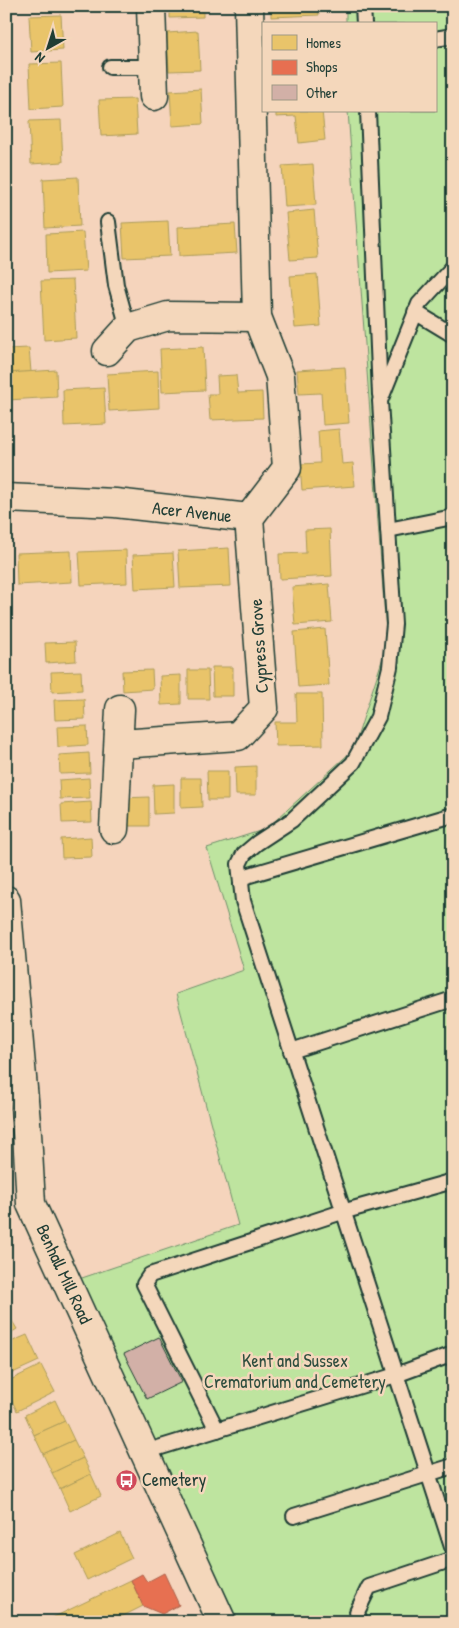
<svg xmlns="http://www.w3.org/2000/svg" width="459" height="1628" font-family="'Patrick Hand',sans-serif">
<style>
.green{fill:#bee49f;stroke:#6e906a}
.homes{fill:#e9c46a;stroke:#ac9c5a}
.shops{fill:#e76f51;stroke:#ab6048}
.building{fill:#d2b0a7;stroke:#1f3d34}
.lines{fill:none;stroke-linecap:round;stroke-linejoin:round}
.service-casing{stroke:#1f3d34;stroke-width:18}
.minor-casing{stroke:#1f3d34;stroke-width:31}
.service{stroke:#f4d7bb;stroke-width:14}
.minor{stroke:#f4d7bb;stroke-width:28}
.labels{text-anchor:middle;stroke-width:5;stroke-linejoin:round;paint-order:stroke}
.street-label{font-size:18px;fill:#1f3d34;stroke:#f4d7bb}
.park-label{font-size:18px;fill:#2f4e3f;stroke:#f4d7bb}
.poi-label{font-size:18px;fill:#1f3d34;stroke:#f4d7bb;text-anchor:start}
</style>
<rect width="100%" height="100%" fill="#f5d4bc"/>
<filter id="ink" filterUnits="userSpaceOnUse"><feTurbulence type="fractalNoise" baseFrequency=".02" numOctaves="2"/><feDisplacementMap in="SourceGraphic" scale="10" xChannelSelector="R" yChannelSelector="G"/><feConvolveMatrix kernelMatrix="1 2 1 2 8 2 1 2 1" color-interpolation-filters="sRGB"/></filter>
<g filter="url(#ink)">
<!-- green -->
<path class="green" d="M346,6H453V1622H238L79,1279L238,1225L176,994L244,970L207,848L266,829L353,750L387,645L348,111H435V24H346Z"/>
<!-- homes -->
<g class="homes">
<path d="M170,6H203V17L170,18Z"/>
<path d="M271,6H318L319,15L271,17Z"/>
<path d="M61,15L63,50L31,52L29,16Z"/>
<path d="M198,31L200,70L169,71L167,33Z"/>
<path d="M61,63L63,107L31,109L29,64Z"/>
<path d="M201,89L203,124L172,126L170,91Z"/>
<path d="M135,99L137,134L101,136L99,100Z"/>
<path d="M276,111H322L325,140L299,143L296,116L276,117Z"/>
<path d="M61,120L63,162L31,164L29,121Z"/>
<path d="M313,164L316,205L285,207L282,166Z"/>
<path d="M78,177L80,226L45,228L43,179Z"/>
<path d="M314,210L318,258L290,260L286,213Z"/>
<path d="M168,221L170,256L124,258L122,223Z"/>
<path d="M235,224L237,253L179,256L178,227Z"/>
<path d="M83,232L86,271L47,273L46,234Z"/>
<path d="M317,274L321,326L295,328L290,276Z"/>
<path d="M73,280L76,338L44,340L41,281Z"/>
<path d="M203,347L205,390L162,392L160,349Z"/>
<path d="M29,348L31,372L7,373L6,349Z"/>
<path d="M345,367L349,423L323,425L321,393L299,394L297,370Z"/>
<path d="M56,370L57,397L8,400L7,373Z"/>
<path d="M158,371L159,408L109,411L107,374Z"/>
<path d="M236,375L238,393L262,392L263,418L210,420L208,394H218L217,376Z"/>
<path d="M104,388L106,424L64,426L63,390Z"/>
<path d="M339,429L342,464L353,463L355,486L302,490L300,464L320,463L318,431Z"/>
<path d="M330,529L332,576L280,579L279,554L306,553L305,530Z"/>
<path d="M229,548L231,586L180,588L178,551Z"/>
<path d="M126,550L127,583L81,585L79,552Z"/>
<path d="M71,551L72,582L17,585L16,553Z"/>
<path d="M173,553L175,587L135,589L133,555Z"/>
<path d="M329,584L332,622L295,625L292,587Z"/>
<path d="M325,629L329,685L298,687L294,632Z"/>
<path d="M75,642L76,661L46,663L45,643Z"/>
<path d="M212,667H233V696H213Z"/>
<path d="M152,670L153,689L123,691L122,671Z"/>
<path d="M188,670H208L209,699H188Z"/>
<path d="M81,671L82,690L52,692L51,672Z"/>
<path d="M181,675V704L161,705L160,676Z"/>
<path d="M296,694H322L323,745L276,746L275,722H297Z"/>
<path d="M84,699L85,719L55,720L54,700Z"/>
<path d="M87,726L88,745L58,747L57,727Z"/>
<path d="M89,753L90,773L60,774L59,755Z"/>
<path d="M256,766V795H236L235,767Z"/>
<path d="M207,771H228V800H208Z"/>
<path d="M89,778L90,798L60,799L59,780Z"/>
<path d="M181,778H201L202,807L181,808Z"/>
<path d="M174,784V813L154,814L153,785Z"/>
<path d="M149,797V826H122L121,798Z"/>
<path d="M91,802L92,822L62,823L61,804Z"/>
<path d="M91,837L92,857L62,858L61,839Z"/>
<path d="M6,1311L17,1329L6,1336Z"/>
<path d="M27,1335L39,1361L6,1376V1344Z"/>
<path d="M41,1365L55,1392L17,1411L6,1388V1382Z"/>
<path d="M55,1400L65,1421L34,1435L25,1415Z"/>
<path d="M65,1421L74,1440L43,1454L34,1435Z"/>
<path d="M74,1440L83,1458L52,1473L43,1454Z"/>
<path d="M83,1458L91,1474L60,1489L52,1473Z"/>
<path d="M91,1474L101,1496L70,1511L60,1489Z"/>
<path d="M120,1533L132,1558L87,1580L75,1555Z"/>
<path d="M131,1580L143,1606L111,1622H51L50,1619Z"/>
</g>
<!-- shops -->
<path class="shops" d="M164,1573L179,1605L162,1614L143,1606L131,1580L142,1574L147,1582Z"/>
<!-- building -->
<path class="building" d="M159,1337L182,1382L147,1399L124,1354Z"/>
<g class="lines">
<defs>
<g id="service">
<path d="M363,6L364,24"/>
<path d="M435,39L453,36"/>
<path d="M110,67H153"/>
<path d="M368,111L380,395"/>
<path d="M108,222L116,285L128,328"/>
<path d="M453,267L419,304L380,401L394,624L390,667L378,717L353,763L292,820L257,843L244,854L239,864L243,901L453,1550"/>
<path d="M415,312L453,335"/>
<path d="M388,530L453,517"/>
<path d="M241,884L243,877L453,815"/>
<path d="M291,1051L453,999"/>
<path d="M217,1430L144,1284L150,1275L342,1212L453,1181"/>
<path d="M145,1452L396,1375L453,1354"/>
<path d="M294,1516L453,1466"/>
<path d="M360,1622L357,1612L369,1587L453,1559"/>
</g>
<g id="minor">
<path d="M151,6L154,96"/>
<path d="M107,351L128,328L168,316L257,317"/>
<path d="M6,498L115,503L249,518L287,468L280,376L257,317L249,6"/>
<path d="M120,744L238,736L264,708L249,518"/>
<path d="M114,829L120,709"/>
<path d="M6,900L27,1133L31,1204L222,1622"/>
</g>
</defs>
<!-- service casing -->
<use href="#service" class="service-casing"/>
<!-- minor casing -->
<use href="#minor" class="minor-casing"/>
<!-- service -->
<use href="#service" class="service"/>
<!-- minor -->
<use href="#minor" class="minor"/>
</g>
</g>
<!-- icons -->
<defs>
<symbol id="bus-disc" viewBox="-11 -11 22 22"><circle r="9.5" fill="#d1495b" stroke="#f4d7bb"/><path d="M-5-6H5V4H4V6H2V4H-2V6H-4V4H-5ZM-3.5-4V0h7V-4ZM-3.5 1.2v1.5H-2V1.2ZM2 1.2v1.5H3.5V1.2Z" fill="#fff"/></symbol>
</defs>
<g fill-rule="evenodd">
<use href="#bus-disc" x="114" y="1468" width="25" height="25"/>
</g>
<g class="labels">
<!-- street labels -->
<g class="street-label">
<text transform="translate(192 512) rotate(6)" y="6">Acer Avenue</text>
<text transform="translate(259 646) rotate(-94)" y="6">Cypress Grove</text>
<text transform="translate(64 1274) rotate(65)" y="6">Benhall Mill Road</text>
</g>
<!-- park labels -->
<g class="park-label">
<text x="295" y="1367">Kent and Sussex<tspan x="295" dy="21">Crematorium and Cemetery</tspan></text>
</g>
<!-- poi labels -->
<g class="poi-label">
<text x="142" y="1486">Cemetery</text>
</g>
</g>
<!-- margin -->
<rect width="459" height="1628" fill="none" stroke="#f4d7bb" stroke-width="25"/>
<rect x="12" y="12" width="434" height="1603" fill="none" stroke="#1f3d34" stroke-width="2" filter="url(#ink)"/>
<!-- legend -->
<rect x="262" y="22" width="175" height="90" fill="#f4d7bb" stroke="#9f9985"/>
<rect x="272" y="35" width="25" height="15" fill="#e9c46a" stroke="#9f9985"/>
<text x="306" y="48" font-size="15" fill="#1f3d34">Homes</text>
<rect x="272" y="60" width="25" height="15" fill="#e76f51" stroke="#9f9985"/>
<text x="306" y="72" font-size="15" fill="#1f3d34">Shops</text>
<rect x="272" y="85" width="25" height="15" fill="#d2b0a7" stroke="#9f9985"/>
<text x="306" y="98" font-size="15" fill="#1f3d34">Other</text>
<!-- north arrow -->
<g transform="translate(48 48) rotate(219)" stroke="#f4d7bb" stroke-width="4" paint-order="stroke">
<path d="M0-4L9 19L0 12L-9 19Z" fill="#1f3d34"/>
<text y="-8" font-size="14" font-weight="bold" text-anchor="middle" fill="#1f3d34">N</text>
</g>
</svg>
